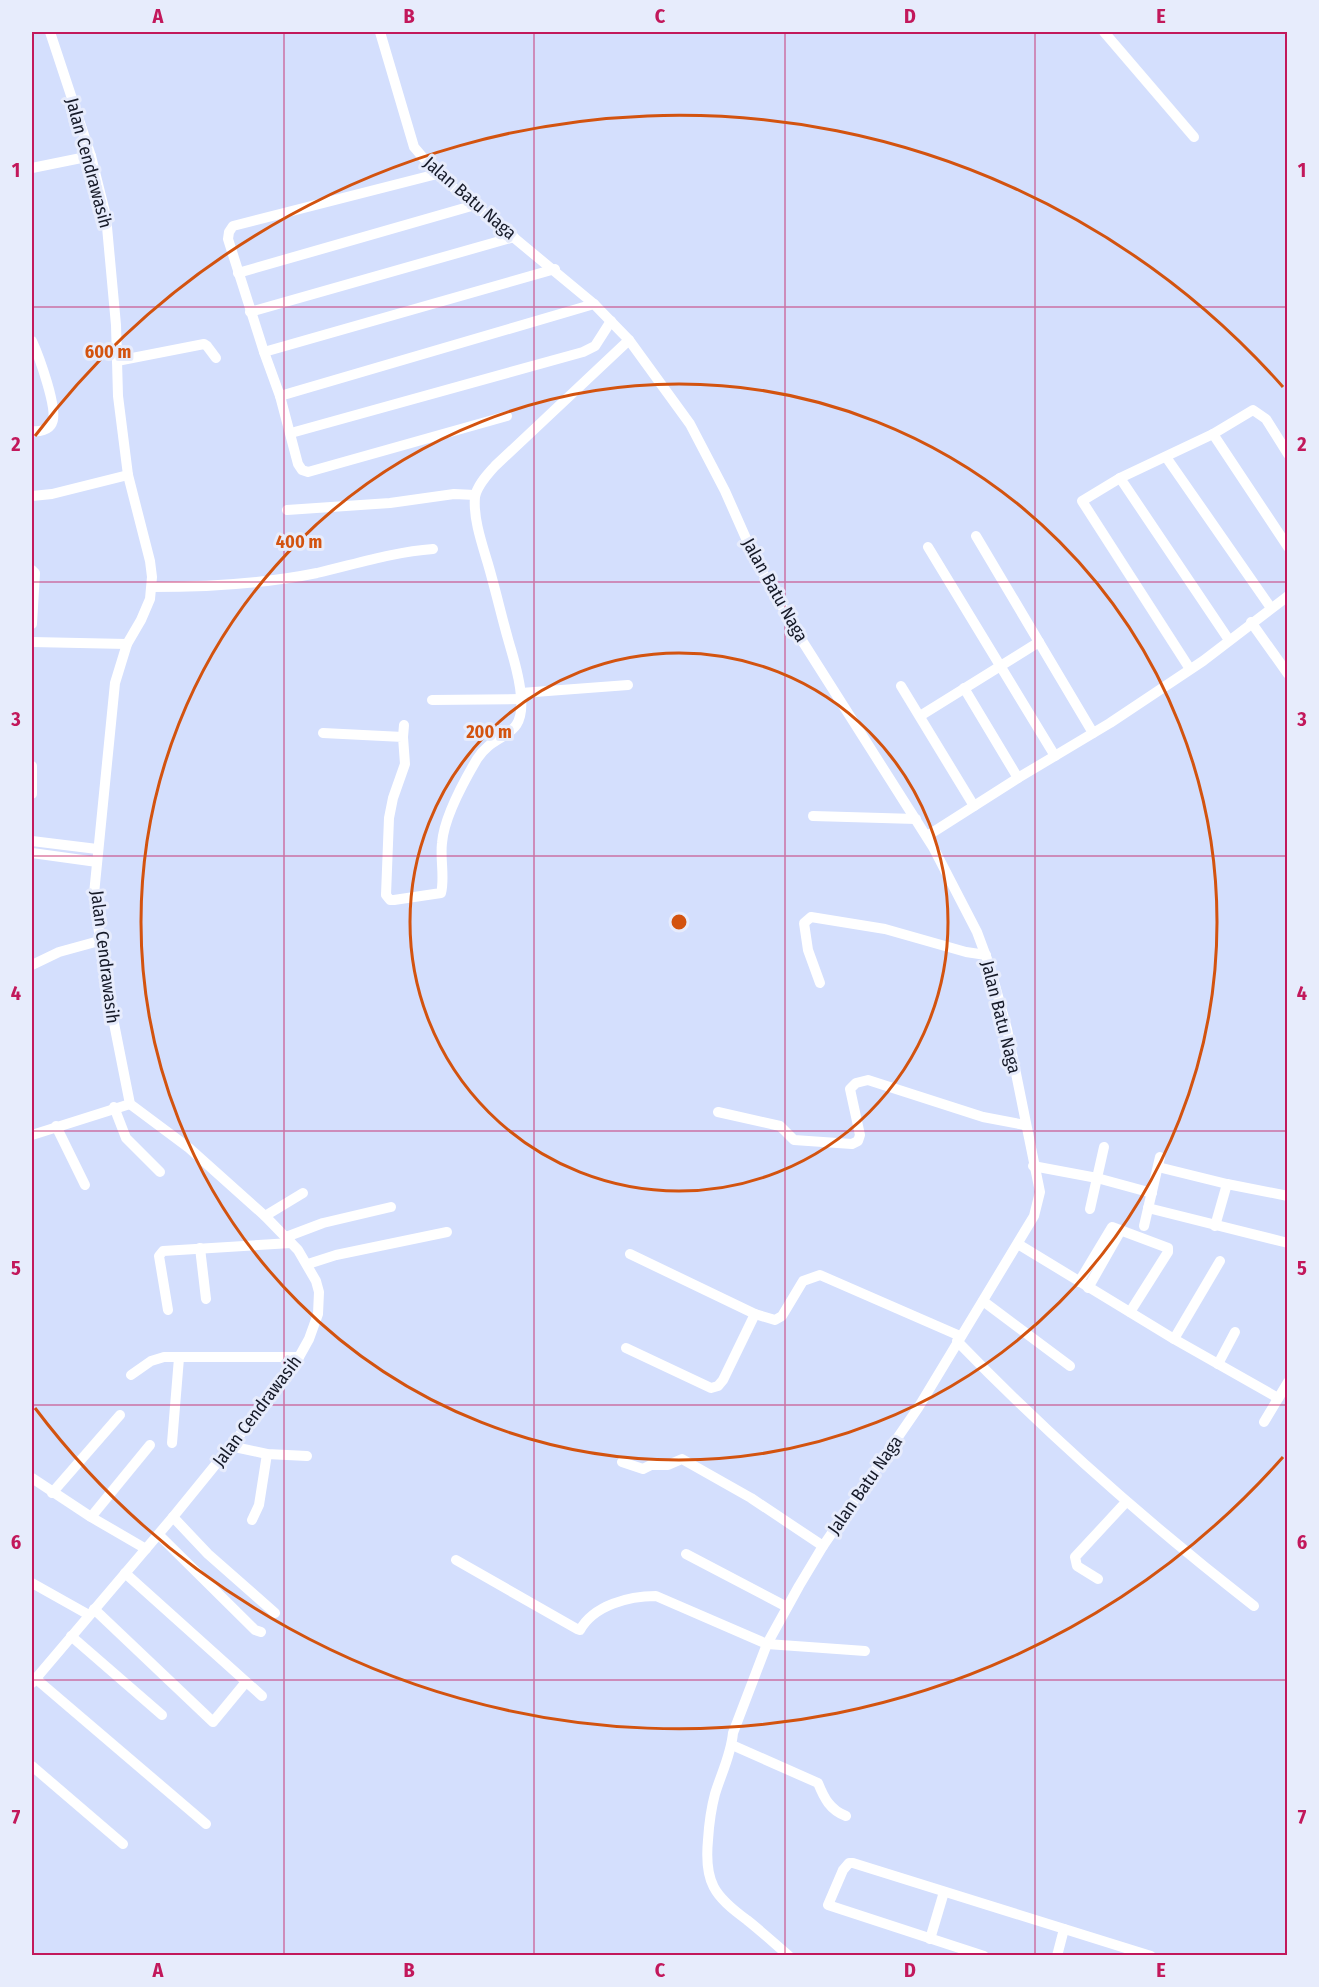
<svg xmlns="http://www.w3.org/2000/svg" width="1319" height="1987" font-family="'Fira Sans Condensed',sans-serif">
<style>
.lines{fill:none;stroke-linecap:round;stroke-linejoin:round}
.minor{stroke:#fff;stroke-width:10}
.grid{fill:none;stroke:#c2185b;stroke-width:1.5;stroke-opacity:0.55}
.ring{fill:none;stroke:#d3530f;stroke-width:3}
.labels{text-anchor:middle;stroke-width:6;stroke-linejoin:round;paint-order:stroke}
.street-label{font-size:18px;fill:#161a28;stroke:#e7ecfc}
.centre{fill:#d3530f;stroke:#e7ecfc;stroke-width:3}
.ring-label{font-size:18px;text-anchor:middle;font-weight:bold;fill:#d3530f;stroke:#e7ecfc;stroke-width:6;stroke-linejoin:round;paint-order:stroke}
.neatline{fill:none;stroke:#c2185b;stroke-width:2}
.grid-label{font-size:20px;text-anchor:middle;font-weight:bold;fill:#c2185b}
</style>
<rect width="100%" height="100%" fill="#d4dffd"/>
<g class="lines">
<!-- minor -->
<g class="minor">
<path d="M380,32L414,147L437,174L594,304L629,340L690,424L725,491L756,561L801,639L933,847L977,932L990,967L1007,1029L1040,1192L1034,1216L918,1408L823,1546L799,1586L767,1644L733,1733C731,1755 721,1774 715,1794C711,1809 709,1824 708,1840C704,1882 714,1896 747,1920C761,1931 775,1944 789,1956"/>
<path d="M1104,32L1194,137"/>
<path d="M32,168L91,156"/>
<path d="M437,174L233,226L229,232L228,239L264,352L280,396L298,464L302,470L308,472L507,416"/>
<path d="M238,273L475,205"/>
<path d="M250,312L514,237"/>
<path d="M32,341C38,354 59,410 52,423C49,430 39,432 32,431"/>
<path d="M264,352L555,269"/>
<path d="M117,361L204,344L207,346L216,358"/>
<path d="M280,396L594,304"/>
<path d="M291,433L583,352L595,346L611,321"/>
<path d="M1213,434L1288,547"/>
<path d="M1166,457L1271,608"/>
<path d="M1120,478L1082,501L1190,669"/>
<path d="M32,496L52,494L128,475"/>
<path d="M287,510L390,503L454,494L475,495"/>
<path d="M976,536L1093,733"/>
<path d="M928,547L1055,756"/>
<path d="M32,570L35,573L32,624"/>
<path d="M152,587C206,587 263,584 317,573C356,564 393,552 433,549"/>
<path d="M1251,622L1288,674"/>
<path d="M1229,640L1120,478L1213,434L1253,410L1266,419L1288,454"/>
<path d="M32,642L127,644"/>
<path d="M901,686L974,806"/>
<path d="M964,688L1018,778"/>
<path d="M521,693L628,685"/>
<path d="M432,700L522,699"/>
<path d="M920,716L1039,642"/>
<path d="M323,733L403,737L405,764L393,798L389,818L386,895L390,900H394L441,893C445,878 440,859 442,843C444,817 464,781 477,759C495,730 525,741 521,697C520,677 513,657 508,639C501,614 495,588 488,564C482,544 473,518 475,497C477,485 488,474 495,466L629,340"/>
<path d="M403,737L404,725"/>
<path d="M32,766V794"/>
<path d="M813,816L916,819"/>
<path d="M927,836L1018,778L1110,723L1203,661L1288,596"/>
<path d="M32,841L97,849"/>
<path d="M32,853L97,862"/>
<path d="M32,965L59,952L99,941"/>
<path d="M820,983L808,950L804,923L811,917L885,929L966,952L986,955"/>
<path d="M114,1107L126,1138L160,1172"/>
<path d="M718,1112L780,1126L794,1140L852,1144L858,1141L860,1135L850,1089L856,1083L868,1080L983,1117L1025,1125"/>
<path d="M56,1126L85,1185"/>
<path d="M32,1135L130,1104"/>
<path d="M1033,1166L1097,1178L1152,1193"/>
<path d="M1158,1167L1227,1184L1288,1196"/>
<path d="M1148,1208L1288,1243"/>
<path d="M1090,1209L1104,1147"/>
<path d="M265,1216L303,1193"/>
<path d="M1144,1226L1160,1157"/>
<path d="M1215,1226L1227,1184"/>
<path d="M286,1237L323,1223L391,1207"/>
<path d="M1018,1244L1174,1339L1278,1398"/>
<path d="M200,1248L206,1299"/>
<path d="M630,1254L755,1314L775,1320L782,1316L803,1281L820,1275L960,1336"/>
<path d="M308,1264L336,1255L447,1232"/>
<path d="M1079,1282L1112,1227L1168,1248V1252L1130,1312"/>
<path d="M1088,1288L1121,1230"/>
<path d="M983,1301L1070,1366"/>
<path d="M168,1310L159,1256L163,1251L291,1243"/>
<path d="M1174,1339L1220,1261"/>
<path d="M957,1341C1050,1437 1149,1524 1254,1606"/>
<path d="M626,1348L711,1388L718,1386L723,1380L755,1314"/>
<path d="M1218,1364L1235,1332"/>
<path d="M131,1375L151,1361L164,1357H299"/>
<path d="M1264,1422L1288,1382"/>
<path d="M172,1443L179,1358"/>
<path d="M230,1446L267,1454L307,1456"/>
<path d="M622,1462L643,1469L651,1465H668L682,1459L751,1498L823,1546"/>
<path d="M32,1478L91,1517L146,1549"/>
<path d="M52,1493L120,1415"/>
<path d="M91,1517L150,1445"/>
<path d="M173,1517L208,1554L275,1613"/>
<path d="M252,1520L259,1505L267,1454"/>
<path d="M159,1535L255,1630L261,1632"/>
<path d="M686,1554L787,1607"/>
<path d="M456,1560L577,1629L580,1630C594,1605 629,1596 656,1596L767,1644L865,1651"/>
<path d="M125,1573L262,1696"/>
<path d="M1098,1579L1077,1566L1075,1557L1126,1502"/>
<path d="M32,1583L89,1615"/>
<path d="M94,1609L213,1722L246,1682"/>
<path d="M71,1636L162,1715"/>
<path d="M35,1678L206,1824"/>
<path d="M32,1683L173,1517L260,1410L299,1357L309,1339L318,1314L319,1292L316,1281L298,1250L265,1216L189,1148L130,1104L105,978L94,894L115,683L127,644L141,620L150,599L152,577L150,561L128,475L118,396L116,325L106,216L91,156L50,32"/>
<path d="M732,1745L818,1783C824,1798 830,1810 846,1816"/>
<path d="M32,1766L123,1844"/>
<path d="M930,1939L944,1892"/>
<path d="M984,1956L828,1905L843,1870L849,1863H853L1151,1956"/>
<path d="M1057,1956L1064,1929"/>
</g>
</g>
<!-- grid -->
<path class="grid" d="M284,32V1956M534,32V1956M785,32V1956M1035,32V1956M32,307H1288M32,582H1288M32,856H1288M32,1131H1288M32,1405H1288M32,1680H1288"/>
<!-- distance rings -->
<g class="ring">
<circle cx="679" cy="922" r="269"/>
<circle cx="679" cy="922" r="538"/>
<path d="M1283 1457A807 807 0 0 1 35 1408M35 436A807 807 0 0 1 1283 387"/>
</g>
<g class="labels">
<!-- street labels -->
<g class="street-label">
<text transform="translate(89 163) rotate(75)" y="6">Jalan Cendrawasih</text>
<text transform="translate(470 198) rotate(41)" y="6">Jalan Batu Naga</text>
<text transform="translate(775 590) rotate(61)" y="6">Jalan Batu Naga</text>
<text transform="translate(105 957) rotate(83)" y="6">Jalan Cendrawasih</text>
<text transform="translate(1001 1017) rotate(76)" y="6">Jalan Batu Naga</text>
<text transform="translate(257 1411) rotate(-53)" y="6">Jalan Cendrawasih</text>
<text transform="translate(865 1485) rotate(-55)" y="6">Jalan Batu Naga</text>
</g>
</g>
<circle cx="679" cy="922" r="9" class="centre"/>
<g class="ring-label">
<text x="108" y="358">600 m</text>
<text x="299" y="548">400 m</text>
<text x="489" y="738">200 m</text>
</g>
<!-- border -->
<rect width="1319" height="1987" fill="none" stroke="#e7ecfc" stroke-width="66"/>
<rect x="33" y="33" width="1253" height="1921" class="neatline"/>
<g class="grid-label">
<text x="158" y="23">A</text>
<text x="409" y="23">B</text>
<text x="660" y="23">C</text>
<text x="910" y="23">D</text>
<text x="1161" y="23">E</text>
<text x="16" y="177">1</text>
<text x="1302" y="177">1</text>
<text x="16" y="451">2</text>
<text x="1302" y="451">2</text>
<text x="16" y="726">3</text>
<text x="1302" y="726">3</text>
<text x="16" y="1000">4</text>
<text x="1302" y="1000">4</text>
<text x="16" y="1275">5</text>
<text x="1302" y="1275">5</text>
<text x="16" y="1549">6</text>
<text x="1302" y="1549">6</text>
<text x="16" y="1824">7</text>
<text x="1302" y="1824">7</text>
<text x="158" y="1977">A</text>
<text x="409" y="1977">B</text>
<text x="660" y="1977">C</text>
<text x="910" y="1977">D</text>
<text x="1161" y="1977">E</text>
</g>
</svg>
